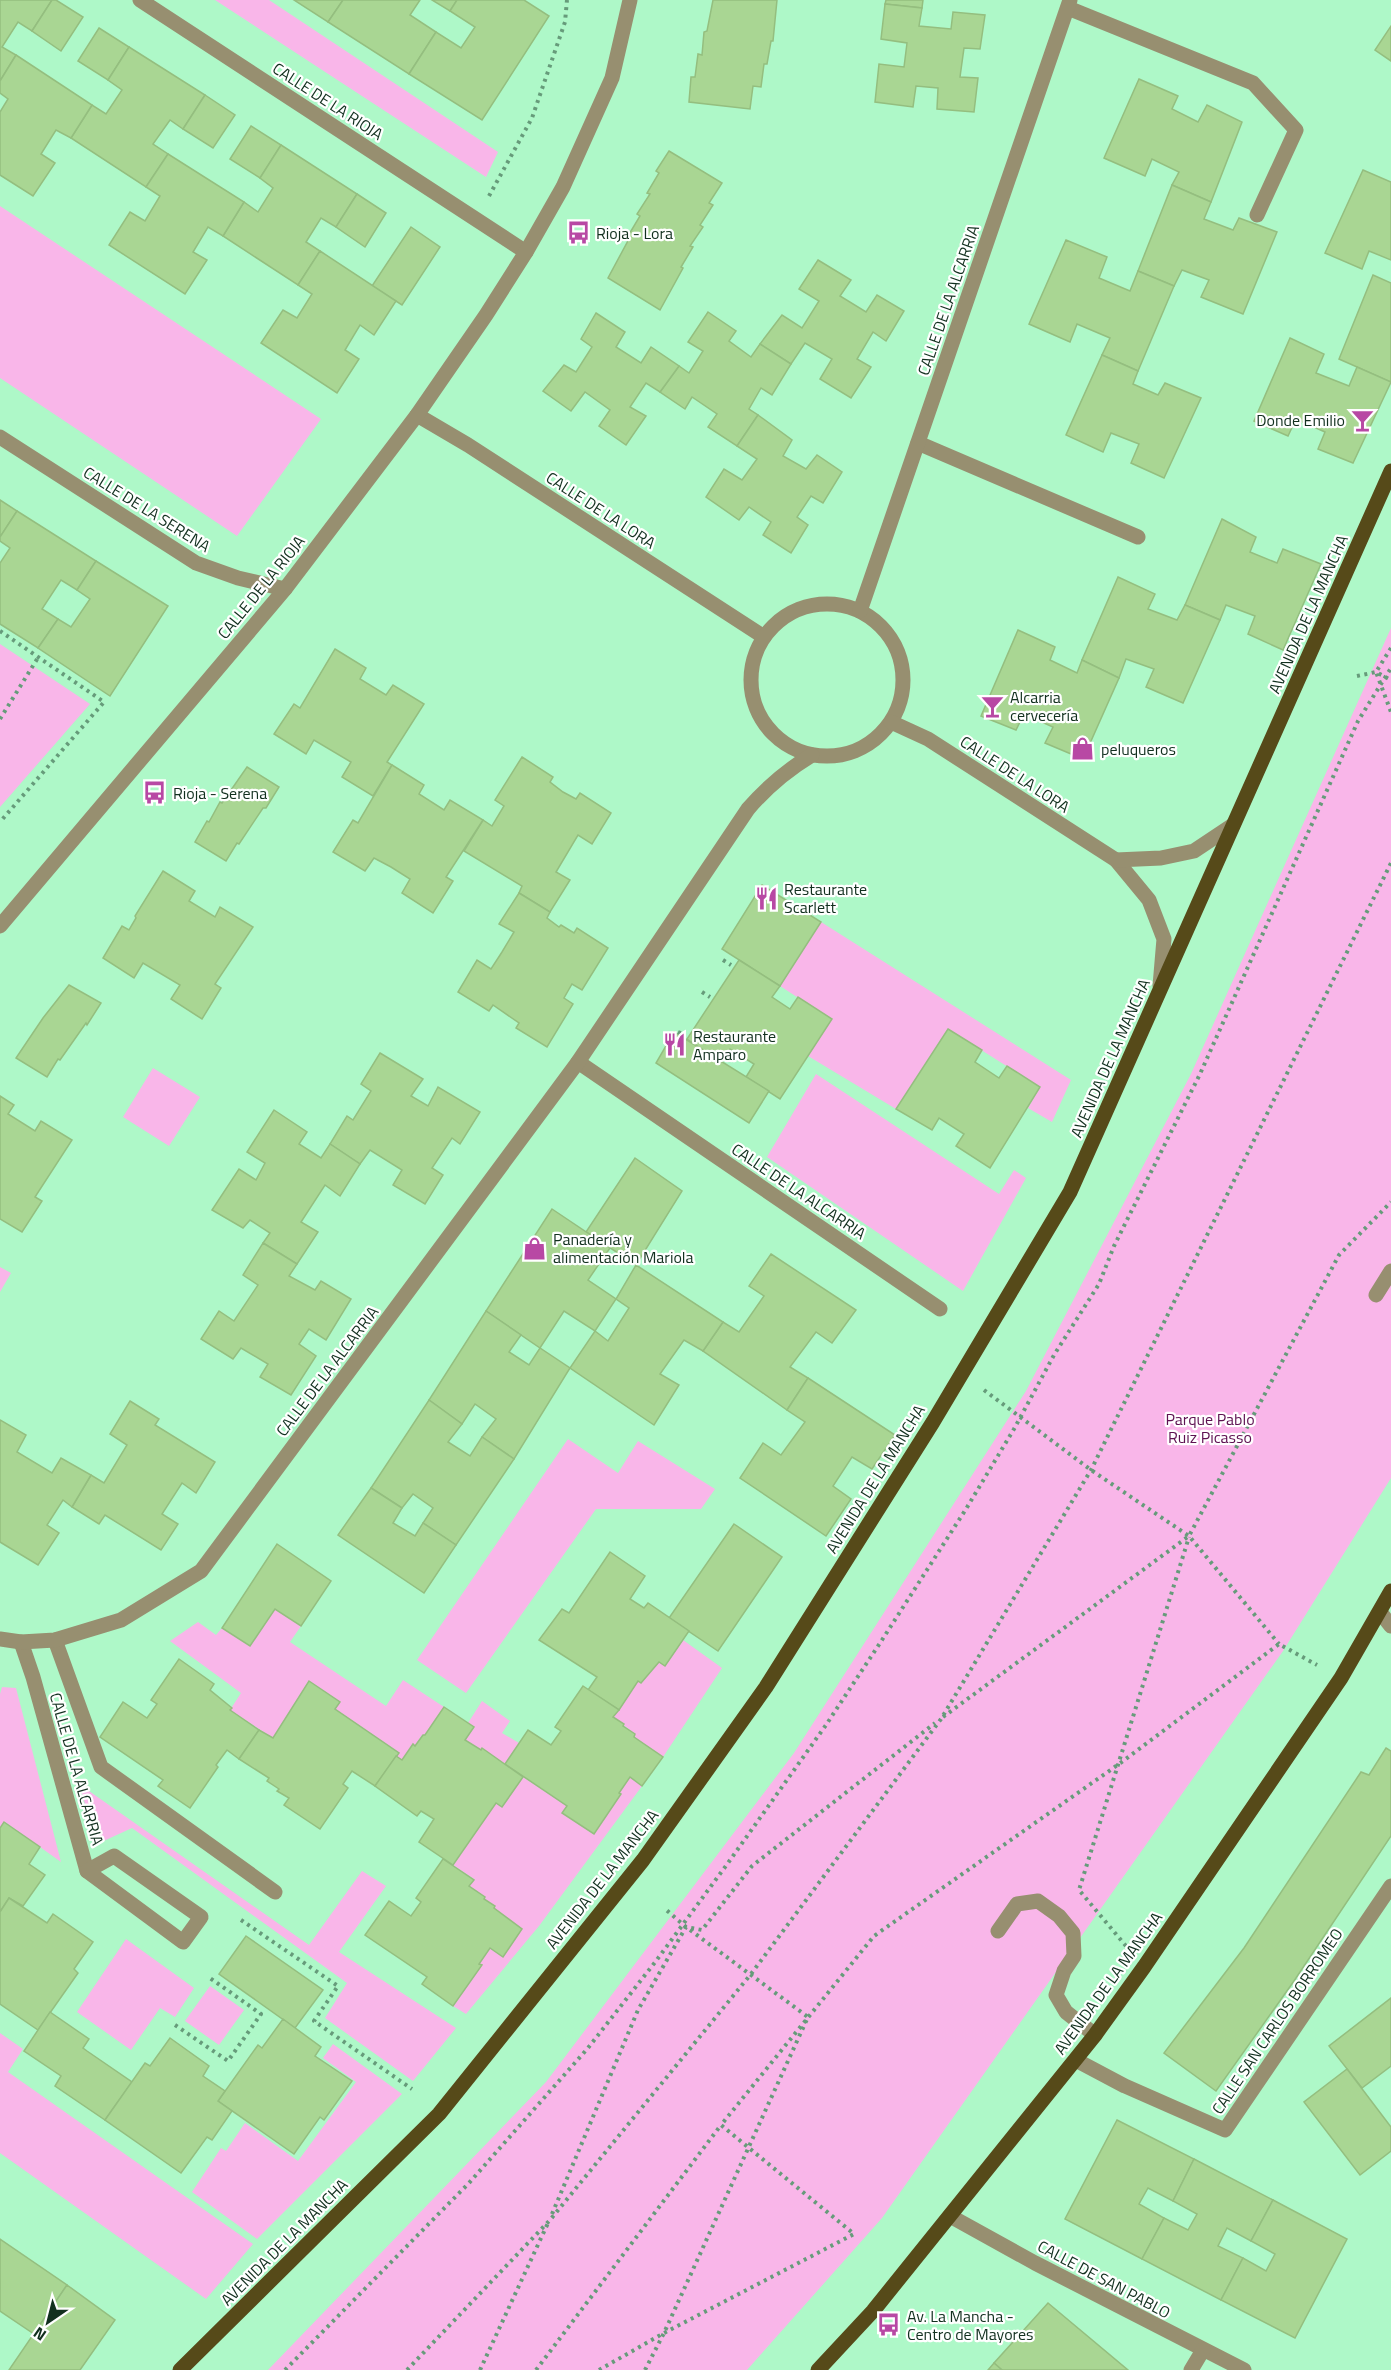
<svg xmlns="http://www.w3.org/2000/svg" width="1391" height="2370" font-family="'Titillium Web',sans-serif">
<style>
.green{fill:#f9b6e9}
.building{fill:#a9d693;stroke:#94be7f;stroke-width:1.5}
.lines{fill:none;stroke-linecap:round;stroke-linejoin:round}
.path{stroke:#669b7a;stroke-width:4;stroke-dasharray:3 4.5;stroke-linecap:butt}
.lane{stroke:#978f70;stroke-width:15}
.street{stroke:#978f70;stroke-width:15}
.primary{stroke:#564a19;stroke-width:15}
.labels{text-anchor:middle;stroke-width:4.5;stroke-linejoin:round;paint-order:stroke}
.street-label{font-size:16px;fill:#12301f;stroke:#fff}
.poi-label{font-size:16px;fill:#12301f;stroke:#fff;text-anchor:start}
.park-label{font-size:16px;fill:#5e1152;stroke:#fff}
</style>
<rect width="100%" height="100%" fill="#aef8c8"/>
<!-- green -->
<g class="green">
<path d="M215,0H269L498,152L486,177Z"/>
<path d="M0,206L321,419L237,536L0,378Z"/>
<path d="M1391,628V1478L1283,1651L882,2218L747,2370H268L546,2082L794,1753L1026,1391L1191,1074Z"/>
<path d="M0,644L90,704L0,807Z"/>
<path d="M821,922L1071,1080L1052,1122L1028,1108L1040,1087L948,1029L896,1109L808,1056L831,1019L780,986Z"/>
<path d="M153,1068L200,1097L169,1146L123,1117Z"/>
<path d="M816,1074L999,1194L1014,1170L1026,1178L963,1291L767,1157Z"/>
<path d="M0,1267L11,1273L0,1292Z"/>
<path d="M568,1439L618,1473L638,1441L715,1489L701,1509H596L466,1693L417,1660Z"/>
<path d="M275,1609L301,1626L290,1642L386,1706L403,1680L444,1707L425,1735H422L415,1746L413,1745L402,1760L396,1756L398,1752L335,1709L340,1702L309,1681L273,1738L230,1710L241,1693L170,1641L198,1622L216,1635L222,1628L250,1646Z"/>
<path d="M683,1640L722,1668L663,1757L634,1737L635,1734L613,1717L638,1681L641,1683L659,1662L665,1666Z"/>
<path d="M2,1687L16,1688L61,1862L5,1822L0,1828V1694Z"/>
<path d="M482,1701L510,1721L502,1733L519,1743L505,1764L465,1740L474,1728L468,1723Z"/>
<path d="M523,1777L567,1806L563,1813L593,1834L621,1794L619,1793L630,1777L642,1786L539,1926L466,2014L453,2006L481,1966L479,1964L490,1948L503,1957L522,1929L494,1908L495,1906L484,1899L485,1897L469,1886L474,1879L453,1865L496,1803L502,1807Z"/>
<path d="M79,1784L309,1945L362,1871L386,1886L339,1952L456,2028L413,2081L325,2018L347,1983L132,1828L97,1844Z"/>
<path d="M126,1939L194,1988L175,2017L160,2008L131,2050L77,2012Z"/>
<path d="M210,1986L244,2010L219,2045L185,2021Z"/>
<path d="M0,2033L23,2049L8,2072L253,2244L206,2299L0,2153Z"/>
<path d="M333,2044L402,2094L257,2239L192,2192L221,2148L226,2151L245,2123L298,2161L356,2082L323,2058Z"/>
</g>
<!-- building -->
<g class="building">
<path d="M0,0H52L32,31L18,22L2,47L16,55L0,81Z"/>
<path d="M52,0H56L83,17L61,51L32,31Z"/>
<path d="M294,0H343L328,22Z"/>
<path d="M343,0H420L410,15L436,32L409,74L328,22Z"/>
<path d="M432,0H457L450,11Z"/>
<path d="M457,0H524L549,16L482,120L409,74L436,32L461,48L475,27L450,11Z"/>
<path d="M713,0H777L773,41H771L767,64H764L761,87L753,86L750,109L689,102L691,77H695L698,54L702,55L704,32L707,31Z"/>
<path d="M886,0H923L922,8L885,4Z"/>
<path d="M885,4L922,8L919,26L951,29L953,12L985,15L980,49L964,48L960,77L978,78L974,112L937,109L938,88L916,86L913,107L875,102L879,64L904,67L907,43L881,39Z"/>
<path d="M1391,26V61L1375,50Z"/>
<path d="M99,28L129,47L108,80L78,61Z"/>
<path d="M129,47L205,95L183,129L170,120L153,144L168,154L146,187L71,138L92,105L106,114L122,90L108,80Z"/>
<path d="M16,55L92,105L71,138L56,130L41,154L55,163L33,196L0,175V112L8,99L0,93V81Z"/>
<path d="M1139,79L1178,96L1172,109L1198,122L1207,105L1242,122L1211,202L1172,185L1179,172L1152,159L1145,176L1104,158Z"/>
<path d="M205,95L235,115L213,148L183,129Z"/>
<path d="M251,126L281,145L260,178L230,159Z"/>
<path d="M281,145L357,194L336,227L321,218L306,242L320,251L298,285L223,236L244,202L258,212L273,188L260,178Z"/>
<path d="M669,151L722,183L709,203L713,205L700,225L703,227L690,246L693,247L681,267L683,268L660,310L608,278L630,237L628,236L640,216L637,214L650,194L647,193L659,173L656,171Z"/>
<path d="M168,154L244,202L223,236L208,227L193,252L207,260L185,294L109,245L130,212L145,221L160,196L146,187Z"/>
<path d="M1363,170L1391,182V260L1369,251L1362,269L1325,253Z"/>
<path d="M1172,185L1211,202L1204,219L1233,230L1239,218L1277,232L1243,314L1201,297L1209,280L1182,270L1174,286L1138,271Z"/>
<path d="M357,194L386,213L365,247L336,227Z"/>
<path d="M411,227L440,247L402,305L372,286Z"/>
<path d="M1066,240L1107,257L1099,278L1130,291L1138,271L1174,286L1138,371L1102,355L1110,338L1077,324L1070,342L1029,324Z"/>
<path d="M320,251L396,301L374,335L360,325L345,350L359,359L337,393L261,343L283,310L297,318L312,294L298,285Z"/>
<path d="M818,260L851,280L840,296L866,312L877,295L904,311L886,341L873,332L857,359L871,367L851,398L820,379L832,359L805,343L791,364L760,344L782,315L802,328L819,301L799,289Z"/>
<path d="M1373,275L1391,283V382L1339,359Z"/>
<path d="M708,312L736,331L729,341L751,357L760,344L791,364L772,395L761,388L749,409L758,415L737,446L708,427L717,414L692,397L685,409L660,392L679,366L689,373L703,351L688,342Z"/>
<path d="M596,313L625,332L616,347L641,363L651,347L679,366L660,392L646,383L630,407L646,416L626,445L599,426L610,410L585,392L571,411L543,391L564,365L576,372L592,347L581,339Z"/>
<path d="M1290,338L1324,354L1316,373L1349,386L1357,367L1391,382L1353,463L1318,449L1325,432L1296,419L1288,436L1254,421Z"/>
<path d="M1102,355L1138,371L1133,384L1158,395L1165,383L1201,398L1164,478L1131,463L1139,444L1111,433L1103,452L1066,435Z"/>
<path d="M758,415L792,440L783,456L806,469L817,455L842,472L823,503L811,496L797,517L808,525L791,553L763,535L771,522L749,507L739,520L706,497L724,469L742,480L757,459L737,446Z"/>
<path d="M0,500L17,511L0,537Z"/>
<path d="M17,511L96,561L77,590L61,580L42,609L58,619L38,648L0,624V563L10,548L0,541V537Z"/>
<path d="M1222,519L1256,537L1250,552L1277,563L1283,549L1321,564L1283,650L1248,634L1255,616L1226,605L1220,620L1185,605Z"/>
<path d="M96,561L168,606L110,696L38,648L58,619L71,627L90,599L77,590Z"/>
<path d="M1118,577L1155,594L1148,609L1177,620L1185,605L1220,620L1183,703L1146,687L1154,669L1126,659L1119,678L1082,660Z"/>
<path d="M1018,630L1055,647L1050,660L1077,673L1082,660L1119,678L1083,759L1045,743L1053,727L1024,714L1016,730L981,716Z"/>
<path d="M335,649L366,668L360,679L386,695L393,685L424,704L387,762L392,765L373,796L342,777L351,762L314,740L306,754L274,734L294,704L300,708Z"/>
<path d="M522,757L553,777L550,782L563,792L576,799L580,793L611,813L592,844L578,835L556,872L570,880L550,912L519,893L522,886L464,851L483,820L492,826L504,806L495,800Z"/>
<path d="M392,765L424,785L419,794L444,810L450,800L483,820L446,877L453,881L433,913L402,893L410,879L391,867L374,858L365,871L333,852L353,820L358,823Z"/>
<path d="M247,767L279,787L266,808H263L239,844L237,843L226,861L195,842L207,821L209,822L220,802L222,803Z"/>
<path d="M163,871L195,891L189,901L215,917L220,907L253,927L215,984L221,988L202,1019L171,999L180,985L143,963L134,978L103,958L122,926L129,930L136,918L135,916Z"/>
<path d="M762,885L821,922L780,986L722,949Z"/>
<path d="M519,893L550,912L547,918L559,927L561,925L574,933L577,928L608,948L582,990L572,984L564,998L573,1004L547,1047L516,1028L519,1023L493,1005L489,1011L458,992L477,960L491,969L502,952L514,932L499,924Z"/>
<path d="M739,960L780,986L772,997L790,1009L798,997L832,1019L780,1099L746,1077L754,1064L730,1049L721,1062L687,1039Z"/>
<path d="M69,985L101,1003L87,1025L86,1023L60,1060L58,1059L47,1077L16,1058L43,1018Z"/>
<path d="M948,1029L982,1050L975,1062L999,1078L1007,1066L1040,1087L990,1168L956,1146L964,1134L939,1118L932,1130L896,1109Z"/>
<path d="M674,1032L769,1091L749,1123L656,1063Z"/>
<path d="M380,1053L423,1079L411,1096L428,1106L438,1087L480,1112L460,1144L452,1138L432,1168L443,1175L425,1204L393,1185L402,1170L370,1150L360,1164L330,1144L347,1116L353,1120L371,1091L361,1084Z"/>
<path d="M0,1096L14,1105L8,1114L35,1131L41,1121L72,1140L35,1197L42,1201L22,1232L0,1219Z"/>
<path d="M274,1110L307,1132L299,1144L321,1158L330,1144L360,1164L340,1196L325,1185L301,1222L318,1232L297,1264L263,1243L270,1233L250,1220L243,1228L212,1210L239,1169L256,1180L265,1163L247,1152Z"/>
<path d="M635,1158L682,1191L636,1265L586,1232Z"/>
<path d="M552,1209L610,1248L588,1280L616,1299L595,1331L564,1311L540,1348L486,1311Z"/>
<path d="M263,1243L297,1264L289,1276L315,1290L321,1281L351,1299L326,1340L309,1329L299,1344L316,1356L291,1395L260,1377L268,1364L241,1348L233,1359L201,1339L219,1311L234,1321L258,1285L243,1275Z"/>
<path d="M771,1254L856,1310L832,1343L816,1332L790,1367L808,1378L787,1410L703,1351L723,1322L739,1332L764,1296L749,1286Z"/>
<path d="M636,1265L723,1322L703,1351L684,1340L660,1374L679,1385L654,1425L570,1368L595,1331L608,1341L629,1308L616,1299Z"/>
<path d="M486,1311L521,1335L509,1352L529,1365L540,1348L570,1368L514,1459L482,1437L496,1419L475,1404L462,1424L429,1400Z"/>
<path d="M808,1378L895,1435L872,1469L852,1457L833,1486L851,1499L826,1536L740,1478L763,1443L781,1455L805,1422L787,1410Z"/>
<path d="M429,1400L462,1424L448,1442L470,1456L482,1437L514,1459L456,1545L423,1523L433,1508L413,1494L402,1508L371,1488Z"/>
<path d="M130,1401L159,1419L155,1425L215,1462L196,1493L182,1483L162,1514L178,1524L161,1550L105,1515L99,1524L72,1507L91,1475L104,1483L127,1445L110,1434Z"/>
<path d="M0,1420L26,1435L17,1452L52,1473L61,1458L91,1475L72,1507L63,1500L47,1525L59,1533L38,1565L0,1542Z"/>
<path d="M371,1488L402,1508L393,1523L415,1536L423,1523L456,1545L424,1593L338,1535Z"/>
<path d="M734,1524L782,1557L718,1651L669,1618Z"/>
<path d="M277,1544L331,1581L301,1626L275,1609L250,1646L222,1628Z"/>
<path d="M610,1552L645,1576L630,1599L644,1608L648,1603L689,1631L665,1666L659,1662L641,1683L638,1681L619,1710L588,1690L597,1677L539,1640L562,1609L569,1613Z"/>
<path d="M179,1659L214,1684L210,1690L232,1708L230,1710L259,1730L239,1759L227,1750L216,1765L218,1767L190,1808L158,1786L163,1780L100,1737L123,1702L147,1718L157,1704L151,1700Z"/>
<path d="M309,1681L340,1702L335,1709L399,1753L375,1786L352,1771L343,1784L348,1788L320,1829L284,1805L289,1798L277,1791L279,1789L267,1781L269,1778L239,1759L259,1730L273,1738Z"/>
<path d="M583,1686L619,1710L613,1717L624,1724L623,1726L635,1734L634,1737L663,1757L642,1786L630,1777L619,1793L621,1794L594,1834L562,1813L567,1806L505,1764L528,1730L551,1745L561,1731L555,1727Z"/>
<path d="M444,1707L474,1727L465,1740L481,1750L482,1748L523,1777L502,1807L496,1803L453,1865L419,1842L434,1819L421,1811L417,1816L375,1786L396,1756L402,1760L413,1744L415,1746L423,1735H425Z"/>
<path d="M1386,1748L1391,1751V1836L1294,1981L1216,2091L1164,2053L1244,1948L1361,1772L1369,1775Z"/>
<path d="M4,1822L40,1847L29,1864L45,1875L23,1906L9,1898L0,1912V1828Z"/>
<path d="M443,1859L474,1880L469,1886L485,1897L484,1899L495,1906L494,1908L522,1929L503,1957L490,1948L479,1964L482,1965L453,2006L422,1984L427,1977L365,1935L389,1901L411,1916L421,1902L416,1898Z"/>
<path d="M9,1898L47,1923L53,1914L93,1942L74,1969L78,1973L38,2030L0,2004V1912Z"/>
<path d="M246,1936L323,1990L295,2028L219,1974Z"/>
<path d="M1391,1998V2066L1362,2088L1329,2046Z"/>
<path d="M50,2012L89,2039L83,2048L87,2051L132,2082L105,2120L55,2086L61,2076L24,2051Z"/>
<path d="M283,2019L321,2047L315,2056L352,2081L324,2120L320,2117L294,2154L218,2101L258,2045L262,2048Z"/>
<path d="M170,2038L209,2066L203,2076L225,2091L218,2101L232,2111L212,2140L207,2137L181,2173L105,2120L145,2063L150,2066Z"/>
<path d="M1347,2069L1391,2127V2151L1360,2175L1304,2102Z"/>
<path d="M1117,2120L1194,2159L1173,2201L1148,2188L1139,2204L1164,2218L1142,2259L1065,2219Z"/>
<path d="M1194,2159L1273,2200L1251,2241L1227,2228L1218,2246L1243,2258L1221,2300L1142,2259L1164,2218L1188,2230L1197,2214L1173,2201Z"/>
<path d="M1273,2200L1347,2239L1295,2338L1221,2300L1243,2258L1266,2271L1275,2254L1251,2241Z"/>
<path d="M0,2239L67,2285L34,2334L0,2311Z"/>
<path d="M67,2285L115,2320L80,2370H9Z"/>
<path d="M1048,2303L1128,2370H1002L994,2363Z"/>
<path d="M994,2363L1002,2370H988Z"/>
</g>
<g class="lines">
<!-- path -->
<g class="path">
<path d="M489,196L532,118L565,22L567,0"/>
<path d="M0,631L104,702L0,822"/>
<path d="M1391,648L1376,672L1391,712"/>
<path d="M1357,676L1376,672L1391,680"/>
<path d="M0,719L39,656"/>
<path d="M723,960L731,965"/>
<path d="M702,992L710,997"/>
<path d="M678,1032L685,1035"/>
<path d="M984,1390L1091,1470L1189,1536L1279,1644"/>
<path d="M943,1717L1189,1536L1339,1255L1391,1202"/>
<path d="M241,1920L338,1986L314,2021L412,2089"/>
<path d="M1126,1946L1079,1890L1189,1537"/>
<path d="M175,2025L228,2061L261,2014L210,1978"/>
<path d="M552,2214L638,2010L686,1927L702,1930L752,1866L935,1723"/>
<path d="M285,2370L469,2183L588,2048L656,1961L728,1863L826,1725L882,1640L966,1509L1014,1429L1054,1355L1099,1284L1114,1246L1200,1074L1358,721L1391,668"/>
<path d="M407,2370L550,2220L751,1974L941,1719L1091,1470L1391,863"/>
<path d="M480,2370L548,2223"/>
<path d="M536,2370L721,2125"/>
<path d="M599,2370L664,2333L854,2234L721,2125L874,1936L1119,1764L1279,1644L1317,1665"/>
<path d="M645,2370L664,2333L808,2017L686,1927L664,1908"/>
</g>
<!-- lane -->
<g class="lane">
<path d="M1068,8L1253,83L1296,130L1257,215"/>
<path d="M918,443L1138,537"/>
<path d="M578,1062L940,1309"/>
<path d="M1376,1295L1391,1271"/>
<path d="M55,1640L101,1767L275,1892"/>
<path d="M21,1642L33,1677L87,1871"/>
<path d="M114,1856L201,1917L183,1942L87,1871Z"/>
<path d="M998,1931L1017,1904L1038,1901L1059,1916L1073,1933L1074,1956L1064,1971L1056,1995L1066,2012L1095,2035"/>
</g>
<!-- street -->
<g class="street">
<path d="M140,0L526,252"/>
<path d="M417,415L468,445L764,637"/>
<path d="M0,437L196,563L238,578L285,589"/>
<circle cx="827" cy="680" r="76"/>
<path d="M860,611L1070,0"/>
<path d="M891,722L928,739L1116,860L1149,900L1164,939L1160,986"/>
<path d="M1116,860L1161,858L1194,851L1233,825"/>
<path d="M0,926L285,589L417,415L486,315L526,252L563,187L612,78L630,0"/>
<path d="M1380,1612L1391,1626"/>
<path d="M0,1639L21,1642L55,1640L121,1620L201,1571L578,1062L748,809C767,787 787,770 812,755"/>
<path d="M1076,2060L1125,2086L1225,2130L1391,1886"/>
<path d="M950,2216L1035,2263L1244,2370"/>
<path d="M1191,2370L1203,2350"/>
</g>
<!-- primary -->
<g class="primary">
<path d="M180,2370L439,2114L643,1860L766,1687L933,1422L1070,1192L1391,471"/>
<path d="M818,2370L873,2311L1095,2035L1144,1967L1341,1678L1391,1591"/>
</g>
</g>
<!-- icons -->
<defs>
<symbol id="bus-bare" viewBox="-9 -9 18 18"><path d="M-5-6H5V4H4V6H2V4H-2V6H-4V4H-5ZM-3.5-4V0h7V-4ZM-3.5 1.2v1.5H-2V1.2ZM2 1.2v1.5H3.5V1.2Z" fill="#b848a4" stroke="#fff" stroke-width="2.5" paint-order="stroke"/></symbol>
<symbol id="bar-bare" viewBox="-9 -9 18 18"><path d="M-6-5H6L.8 .8V4.5H3.5V6h-7V4.5H-.8V.8Z" fill="#b848a4" stroke="#fff" stroke-width="2.5" paint-order="stroke"/></symbol>
<symbol id="shop-bare" viewBox="-9 -9 18 18"><path d="M-5-2.5h2.3a2.7 3.5 0 0 1 5.4 0H5L5.5 6h-11ZM-1.5-2.5h3a1.5 2.3 0 0 0-3 0Z" fill="#b848a4" stroke="#fff" stroke-width="2.5" paint-order="stroke"/></symbol>
<symbol id="restaurant-bare" viewBox="-9 -9 18 18"><path d="M-5-6h1v4h1v-4h1v4h1v-4h1v5L-1.5 .5V6h-2V.5L-5-1ZM5-6V6H3V1.5H1.5Q1.5-4 5-6Z" fill="#b848a4" stroke="#fff" stroke-width="2.5" paint-order="stroke"/></symbol>
</defs>
<g fill-rule="evenodd">
<use href="#bus-bare" x="562" y="216" width="33" height="33"/>
<use href="#bar-bare" x="1346" y="404" width="33" height="33"/>
<use href="#bar-bare" x="976" y="690" width="33" height="33"/>
<use href="#shop-bare" x="1066" y="732" width="33" height="33"/>
<use href="#bus-bare" x="138" y="776" width="33" height="33"/>
<use href="#restaurant-bare" x="750" y="882" width="33" height="33"/>
<use href="#restaurant-bare" x="658" y="1028" width="33" height="33"/>
<use href="#shop-bare" x="518" y="1232" width="33" height="33"/>
<use href="#bus-bare" x="872" y="2308" width="33" height="33"/>
</g>
<g class="labels">
<!-- street labels -->
<g class="street-label">
<text transform="translate(328 101) rotate(33)" y="6">CALLE DE LA RIOJA</text>
<text transform="translate(948 300) rotate(-71)" y="6">CALLE DE LA ALCARRIA</text>
<text transform="translate(147 509) rotate(32)" y="6">CALLE DE LA SERENA</text>
<text transform="translate(601 510) rotate(33)" y="6">CALLE DE LA LORA</text>
<text transform="translate(261 587) rotate(-51)" y="6">CALLE DE LA RIOJA</text>
<text transform="translate(1308 614) rotate(-66)" y="6">AVENIDA DE LA MANCHA</text>
<text transform="translate(1015 774) rotate(33)" y="6">CALLE DE LA LORA</text>
<text transform="translate(1110 1058) rotate(-66)" y="6">AVENIDA DE LA MANCHA</text>
<text transform="translate(799 1191) rotate(34)" y="6">CALLE DE LA ALCARRIA</text>
<text transform="translate(327 1371) rotate(-53)" y="6">CALLE DE LA ALCARRIA</text>
<text transform="translate(875 1479) rotate(-58)" y="6">AVENIDA DE LA MANCHA</text>
<text transform="translate(77 1769) rotate(74)" y="6">CALLE DE LA ALCARRIA</text>
<text transform="translate(602 1879) rotate(-52)" y="6">AVENIDA DE LA MANCHA</text>
<text transform="translate(1108 1983) rotate(-54)" y="6">AVENIDA DE LA MANCHA</text>
<text transform="translate(1277 2021) rotate(-56)" y="6">CALLE SAN CARLOS BORROMEO</text>
<text transform="translate(284 2242) rotate(-45)" y="6">AVENIDA DE LA MANCHA</text>
<text transform="translate(1104 2279) rotate(28)" y="6">CALLE DE SAN PABLO</text>
</g>
<!-- poi labels -->
<g class="poi-label">
<text x="596" y="239">Rioja - Lora</text>
<text x="1345" y="426" text-anchor="end">Donde Emilio</text>
<text x="1010" y="703">Alcarria<tspan x="1010" dy="18">cervecería</tspan></text>
<text x="1101" y="755">peluqueros</text>
<text x="173" y="799">Rioja - Serena</text>
<text x="784" y="895">Restaurante<tspan x="784" dy="18">Scarlett</tspan></text>
<text x="693" y="1042">Restaurante<tspan x="693" dy="18">Amparo</tspan></text>
<text x="553" y="1245">Panadería y<tspan x="553" dy="18">alimentación Mariola</tspan></text>
<text x="907" y="2322">Av. La Mancha -<tspan x="907" dy="18">Centro de Mayores</tspan></text>
</g>
<!-- park labels -->
<g class="park-label">
<text x="1210" y="1425">Parque Pablo<tspan x="1210" dy="18">Ruiz Picasso</tspan></text>
</g>
</g>
<!-- north arrow -->
<g transform="translate(48 2322) rotate(215)" stroke="#ffffff" stroke-width="4.5" paint-order="stroke">
<path d="M0-4.5L10 22L0 15L-10 22Z" fill="#12301f"/>
<text y="-9" font-size="16" font-weight="bold" text-anchor="middle" fill="#12301f">N</text>
</g>
</svg>
